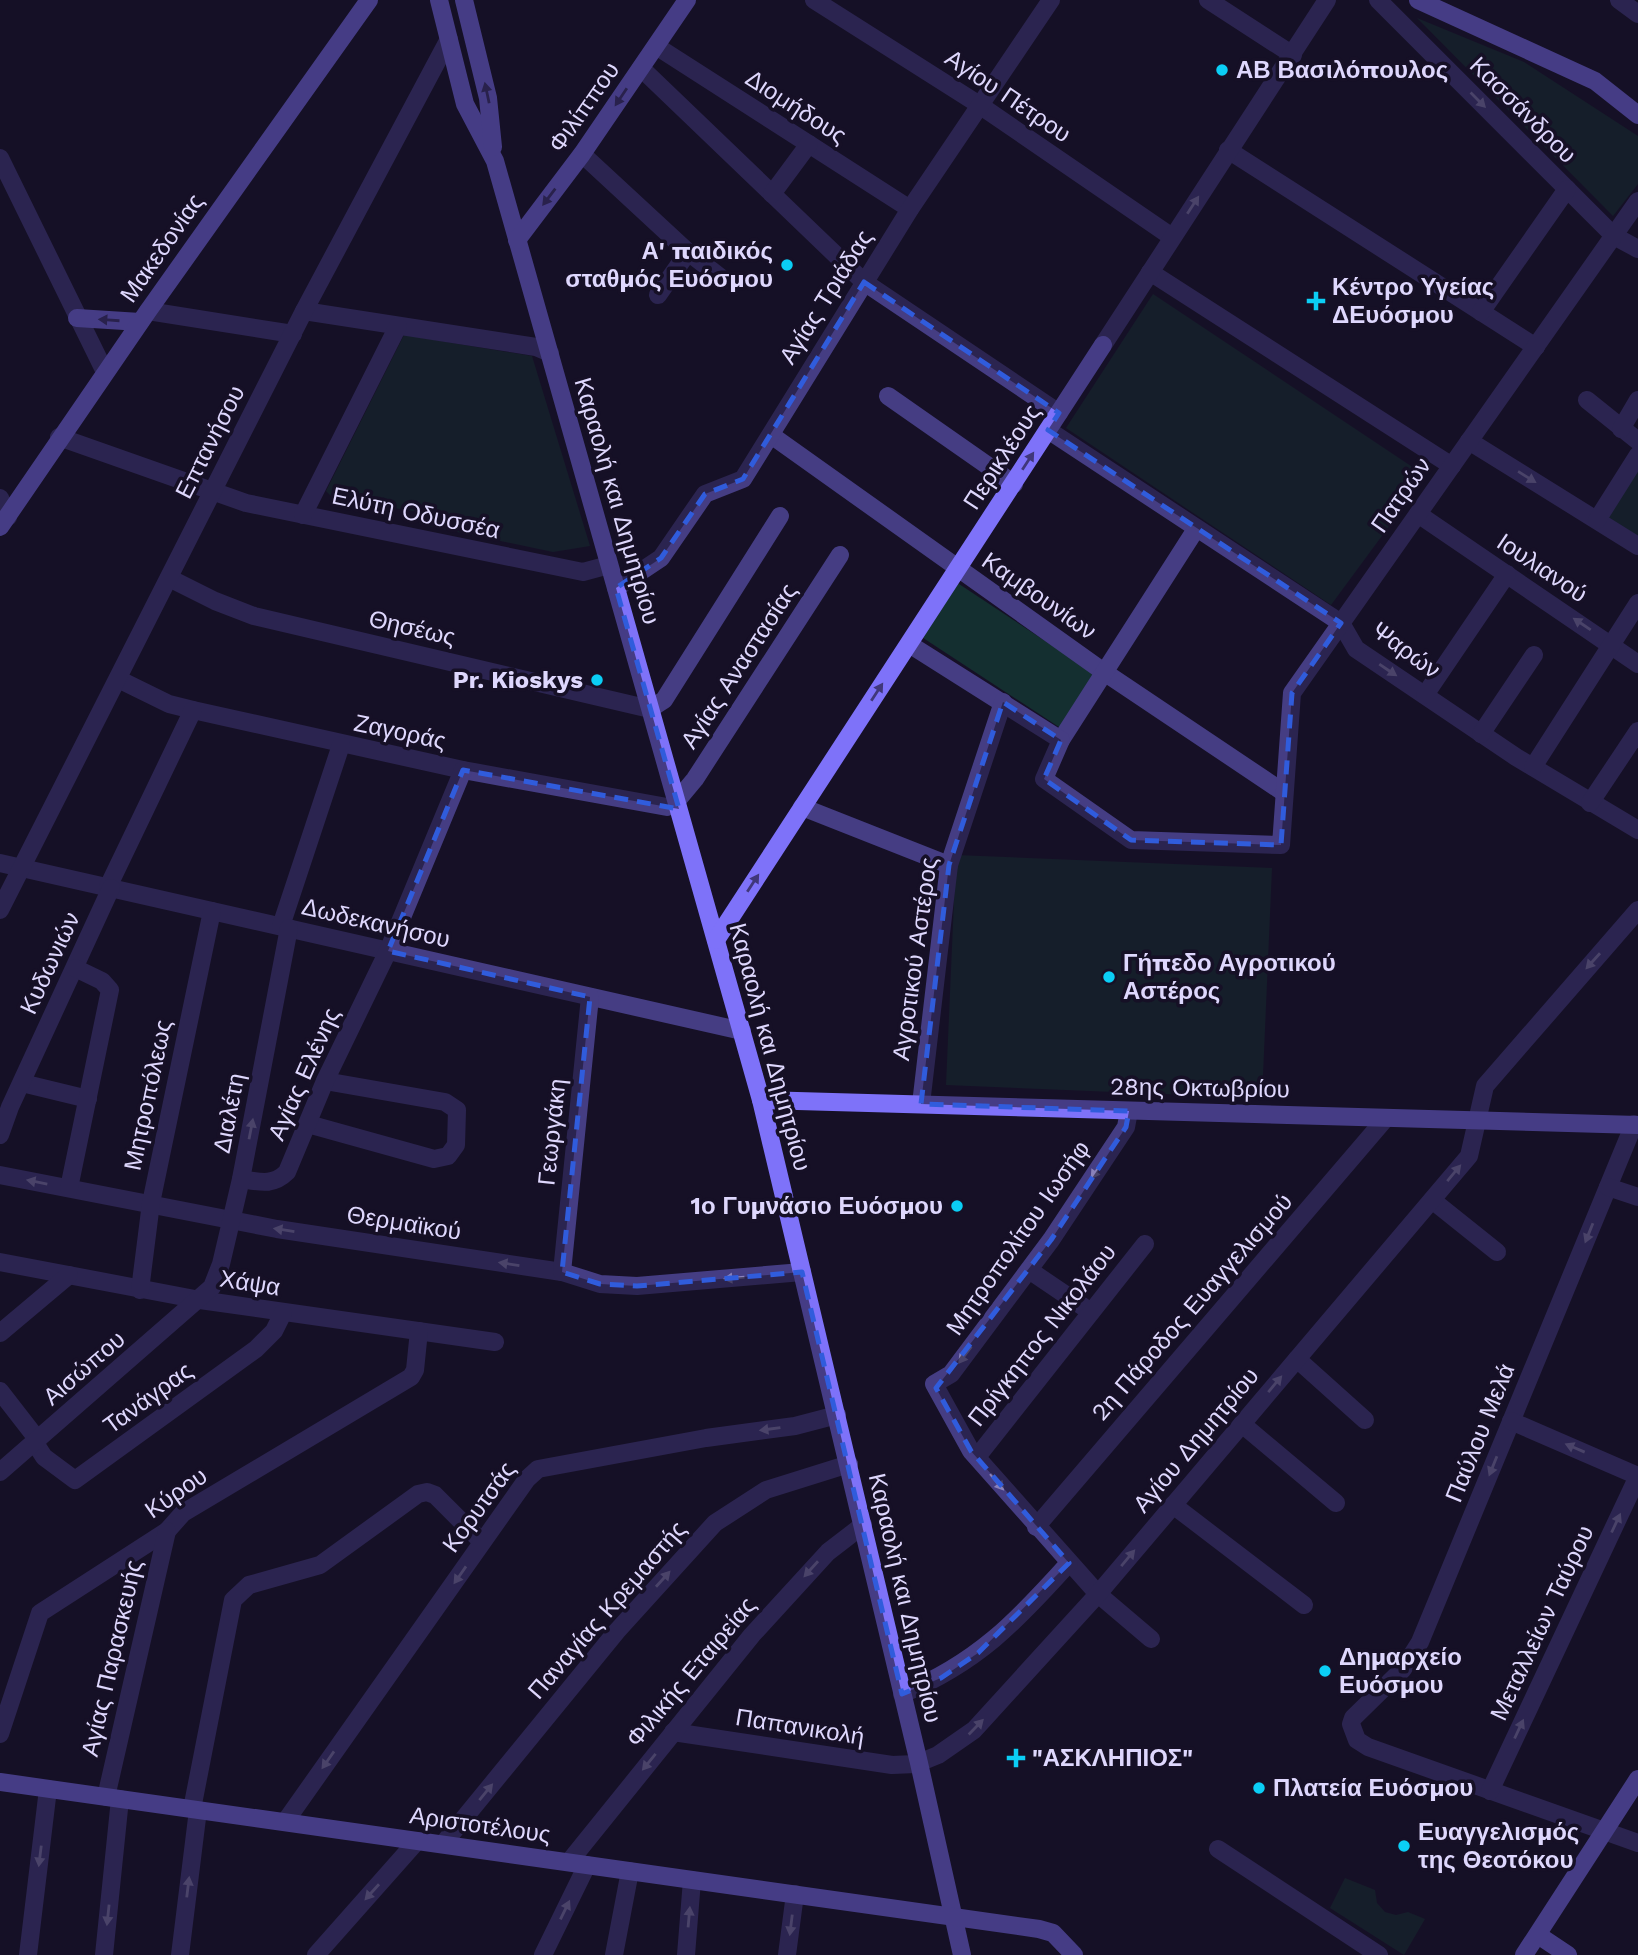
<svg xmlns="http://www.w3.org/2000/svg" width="1638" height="1955" font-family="'Work Sans',sans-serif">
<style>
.green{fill:#142f30}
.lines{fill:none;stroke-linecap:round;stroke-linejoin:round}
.street{stroke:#453d83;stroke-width:18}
.secondary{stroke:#7e72f9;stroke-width:18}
.oneway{fill:#40377a}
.oneway2{fill:#8a82ba}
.marked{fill:none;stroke:#305cdc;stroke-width:5;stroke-dasharray:14 9;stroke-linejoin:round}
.poi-dot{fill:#0bcef5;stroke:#161026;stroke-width:2.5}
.labels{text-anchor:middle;stroke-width:7;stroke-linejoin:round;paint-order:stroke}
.poi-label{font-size:24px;font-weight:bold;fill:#ded7fd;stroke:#161026;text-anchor:start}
.street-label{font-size:24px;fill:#ded7fd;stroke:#161026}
</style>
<rect width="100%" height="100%" fill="#161026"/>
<!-- green -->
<g class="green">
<path d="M1417,18L1524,62L1638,136V184L1613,216Z"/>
<path d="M1153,294L1426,476L1331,605L1066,428Z"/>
<path d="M404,335L532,356L590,546L553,552L419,524V512L333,498L326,491Z"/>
<path d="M1638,467V536L1608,517Z"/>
<path d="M950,578L1095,674L1062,729L914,632Z"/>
<path d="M956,855L1272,868L1262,1098L946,1085Z"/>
<path d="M1345,1878L1375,1890L1377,1903L1385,1912L1396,1915L1408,1912L1425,1919L1404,1955L1330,1908Z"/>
</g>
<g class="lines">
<!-- street -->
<g class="street">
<path d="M814,0L978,104L1172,237"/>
<path d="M1208,0L1293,55"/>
<path d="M1378,0L1614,236L1638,249"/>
<path d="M1619,0L1638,14"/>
<path d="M656,46L910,209"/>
<path d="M641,68L864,282L1059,413"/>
<path d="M1228,150L1536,347"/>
<path d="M582,154L688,252L658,295"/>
<path d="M0,158L105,372"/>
<path d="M772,194L809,144"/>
<path d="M688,252L724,280"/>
<path d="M1150,272L1452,466"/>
<path d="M148,311L293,334"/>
<path d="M304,311L536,347L550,353"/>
<path d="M1481,312L1567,189"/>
<path d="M1103,345L1327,0"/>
<path d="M888,396L1014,484"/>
<path d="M1587,400L1638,441"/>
<path d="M1621,429L1638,400"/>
<path d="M1048,430L1341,623L1356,649L1516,757L1638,830"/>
<path d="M771,435L1104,672L1283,792"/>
<path d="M59,437L246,503L583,572L609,565"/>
<path d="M1469,441L1638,546"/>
<path d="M0,498L8,517"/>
<path d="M1418,514L1638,664"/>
<path d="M303,515L398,326"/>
<path d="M1597,520L1638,455"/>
<path d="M1196,529L1061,740L1044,779L1131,840L1281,845L1292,693L1638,201"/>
<path d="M169,578L215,601L254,616L650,709L664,700L780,516"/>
<path d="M616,588L661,558L705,494L743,479L910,209L1051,0"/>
<path d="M909,644L1061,740"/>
<path d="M118,679L169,704L193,710L463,770L667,807L675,803L695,779L840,555"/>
<path d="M1425,695L1507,574"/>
<path d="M1481,734L1534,655"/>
<path d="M1533,767L1638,603"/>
<path d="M1590,803L1638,731"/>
<path d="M802,807L949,865"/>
<path d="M0,863L742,1031"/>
<path d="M108,887L193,710"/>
<path d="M0,910L304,311L449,39"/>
<path d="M281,926L341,745"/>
<path d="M22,1083L88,1099"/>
<path d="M921,1104L949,865L1003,702"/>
<path d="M1129,1111L1126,1127L1051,1240L951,1374L934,1384L971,1451L1098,1594L1151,1639"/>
<path d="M308,1124L434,1159L448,1156L456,1145L457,1110L445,1102L325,1081"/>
<path d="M1634,1124L1420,1642L1403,1669L1353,1718L1351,1724L1357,1740L1368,1747L1638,1843"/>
<path d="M0,1135L10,1107L111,888"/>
<path d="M0,1175L277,1229L562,1272L600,1284L637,1286L802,1272"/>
<path d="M241,1179C260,1182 273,1186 287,1172L325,1081L388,951L463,770"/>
<path d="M1608,1187L1638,1197"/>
<path d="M69,1188L110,990L102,981L75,968"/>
<path d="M1432,1200L1497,1252"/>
<path d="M0,1262L200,1300L495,1342"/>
<path d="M1029,1270L1091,1312"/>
<path d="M562,1272L590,997"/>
<path d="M140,1290L151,1203L212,911"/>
<path d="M0,1333L69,1275"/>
<path d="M1297,1359L1365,1420"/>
<path d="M0,1391L38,1440"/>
<path d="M1511,1421L1638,1476"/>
<path d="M1242,1424L1336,1503"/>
<path d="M35,1443L44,1457L75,1480L256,1349L274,1331L283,1313"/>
<path d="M977,1457L1145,1244"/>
<path d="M0,1472L212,1287L221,1264L241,1179L289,928"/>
<path d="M1173,1505L1304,1605"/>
<path d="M1036,1527L1386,1118"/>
<path d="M902,1694C977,1663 1016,1622 1069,1563"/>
<path d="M673,1732L892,1765L916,1764L938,1755L974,1730L1098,1594L1469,1156L1485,1086L1638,910"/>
<path d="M0,1734L40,1613L167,1531L183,1513L411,1377L415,1370L419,1331"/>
<path d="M1490,1791L1638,1476"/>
<path d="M106,1797L167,1531"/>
<path d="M192,1809L233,1600L249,1585L320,1565L418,1494L427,1492L435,1495L482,1542"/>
<path d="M285,1822L527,1479L538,1469L706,1438L795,1426L837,1415"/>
<path d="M443,1844L617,1631L715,1523L766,1490L849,1464"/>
<path d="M1218,1849L1379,1955"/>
<path d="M569,1862L752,1635L828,1552L863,1525"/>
<path d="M28,1955L48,1789"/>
<path d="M104,1955L120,1799"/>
<path d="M180,1955L198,1810"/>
<path d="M316,1955L417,1841"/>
<path d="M543,1955L587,1865"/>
<path d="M614,1955L630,1871"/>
<path d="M686,1955L692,1880"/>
<path d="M787,1955L795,1894"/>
</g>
<!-- secondary -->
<g class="secondary">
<path d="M439,0L465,104L495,161L761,1100L919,1763L962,1955"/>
<path d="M464,0L488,98L493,147"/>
<path d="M1418,0L1595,81L1638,115"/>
<path d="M517,240L582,154L687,0"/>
<path d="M77,318L140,322"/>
<path d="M0,527L148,311L369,0"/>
<path d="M716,940L1103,345"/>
<path d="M761,1100L1638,1125"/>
<path d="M0,1782L1039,1929L1053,1933L1074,1955"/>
<path d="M1538,1935L1568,1955"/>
<path d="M1524,1955L1638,1779"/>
</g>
</g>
<!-- one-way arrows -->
<defs><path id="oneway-solid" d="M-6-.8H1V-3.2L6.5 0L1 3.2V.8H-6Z" transform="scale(1.75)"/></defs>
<g class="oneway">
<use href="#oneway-solid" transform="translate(487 93) rotate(-102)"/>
<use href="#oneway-solid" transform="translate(621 97) rotate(124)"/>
<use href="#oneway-solid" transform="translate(549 197) rotate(127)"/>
<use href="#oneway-solid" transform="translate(109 320) rotate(-176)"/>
<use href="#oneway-solid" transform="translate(1028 461) rotate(-57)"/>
<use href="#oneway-solid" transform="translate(877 692) rotate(-57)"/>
<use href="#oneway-solid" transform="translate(753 883) rotate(-57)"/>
</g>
<g class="oneway2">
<use href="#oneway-solid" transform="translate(1478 100) rotate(45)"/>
<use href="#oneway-solid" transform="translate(1193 205) rotate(-57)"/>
<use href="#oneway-solid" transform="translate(1527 477) rotate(32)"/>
<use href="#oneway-solid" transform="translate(1582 624) rotate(-146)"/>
<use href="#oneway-solid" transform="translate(1388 670) rotate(34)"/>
<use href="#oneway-solid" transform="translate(1593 961) rotate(132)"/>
<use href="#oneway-solid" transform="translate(251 1129) rotate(-79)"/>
<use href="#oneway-solid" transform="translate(1097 1170) rotate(124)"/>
<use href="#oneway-solid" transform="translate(1454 1173) rotate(-50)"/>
<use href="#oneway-solid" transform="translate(37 1182) rotate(-169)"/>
<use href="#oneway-solid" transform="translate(284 1230) rotate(-171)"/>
<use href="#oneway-solid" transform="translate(1589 1233) rotate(112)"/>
<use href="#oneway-solid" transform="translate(509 1264) rotate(-171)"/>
<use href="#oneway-solid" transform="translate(734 1278) rotate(175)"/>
<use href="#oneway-solid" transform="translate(965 1355) rotate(127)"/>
<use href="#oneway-solid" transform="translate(1275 1384) rotate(-50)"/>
<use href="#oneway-solid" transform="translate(770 1429) rotate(172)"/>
<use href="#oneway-solid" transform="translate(1575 1448) rotate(-157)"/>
<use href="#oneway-solid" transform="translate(1493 1466) rotate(112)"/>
<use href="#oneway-solid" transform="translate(997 1482) rotate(50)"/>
<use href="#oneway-solid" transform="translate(1616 1523) rotate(-65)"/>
<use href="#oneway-solid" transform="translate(1128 1558) rotate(-50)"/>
<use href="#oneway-solid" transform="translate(811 1569) rotate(132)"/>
<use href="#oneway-solid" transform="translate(460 1575) rotate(125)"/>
<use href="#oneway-solid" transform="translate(663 1579) rotate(-48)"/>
<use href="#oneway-solid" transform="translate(976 1727) rotate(-46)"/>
<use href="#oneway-solid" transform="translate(1519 1729) rotate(-65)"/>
<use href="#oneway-solid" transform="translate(328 1760) rotate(125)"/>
<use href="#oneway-solid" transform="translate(649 1762) rotate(129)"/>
<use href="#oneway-solid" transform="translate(486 1792) rotate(-51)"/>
<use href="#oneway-solid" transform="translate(40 1856) rotate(97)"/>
<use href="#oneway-solid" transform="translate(188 1887) rotate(-83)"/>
<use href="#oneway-solid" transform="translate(372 1892) rotate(132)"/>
<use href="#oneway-solid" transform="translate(565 1910) rotate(-64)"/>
<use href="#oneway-solid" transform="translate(108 1915) rotate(96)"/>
<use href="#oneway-solid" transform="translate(689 1917) rotate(-85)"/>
<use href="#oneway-solid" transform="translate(791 1925) rotate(97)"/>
</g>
<!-- marked area -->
<path d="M0 0H1638V1955H0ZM864,282L1059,413L1048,430L1341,623L1292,693L1281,845L1131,840L1044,779L1061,740L1003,702L949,865L921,1104L1129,1111L1126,1127L1051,1240L936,1388L971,1451L1069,1563L978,1653L941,1678L902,1694L802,1272L637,1286L600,1284L562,1272L590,997L388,951L463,770L679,809L616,588L661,558L705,494L743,479Z" fill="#161026" fill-opacity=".55" fill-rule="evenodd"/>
<path class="marked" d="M864,282L1059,413L1048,430L1341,623L1292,693L1281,845L1131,840L1044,779L1061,740L1003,702L949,865L921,1104L1129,1111L1126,1127L1051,1240L936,1388L971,1451L1069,1563L978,1653L941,1678L902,1694L802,1272L637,1286L600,1284L562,1272L590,997L388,951L463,770L679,809L616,588L661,558L705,494L743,479Z"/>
<!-- markers -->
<g class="poi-dot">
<circle cx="1222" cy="70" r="7"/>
<circle cx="787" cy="265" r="7"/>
<path d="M1312.5 290.5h7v7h7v7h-7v7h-7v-7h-7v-7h7z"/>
<circle cx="597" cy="680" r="7"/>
<circle cx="1109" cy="977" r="7"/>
<circle cx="957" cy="1206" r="7"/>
<circle cx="1325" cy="1671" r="7"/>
<path d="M1012.5 1747.5h7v7h7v7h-7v7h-7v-7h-7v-7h7z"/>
<circle cx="1259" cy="1788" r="7"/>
<circle cx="1404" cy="1846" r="7"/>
</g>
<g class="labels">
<!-- poi labels -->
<g class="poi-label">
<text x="1236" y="78">ΑΒ Βασιλόπουλος</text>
<text x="773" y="259" text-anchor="end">Α' παιδικός<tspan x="773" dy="28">σταθμός Ευόσμου</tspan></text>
<text x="1332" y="295">Κέντρο Υγείας<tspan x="1332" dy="28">ΔΕυόσμου</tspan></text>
<text x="583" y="688" text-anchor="end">Pr. Kioskys</text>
<text x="1123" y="971">Γήπεδο Αγροτικού<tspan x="1123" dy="28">Αστέρος</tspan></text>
<text x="943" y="1214" text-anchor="end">1ο Γυμνάσιο Ευόσμου</text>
<text x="1339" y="1665">Δημαρχείο<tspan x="1339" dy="28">Ευόσμου</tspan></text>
<text x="1032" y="1766">"ΑΣΚΛΗΠΙΟΣ"</text>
<text x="1273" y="1796">Πλατεία Ευόσμου</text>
<text x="1418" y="1840">Ευαγγελισμός<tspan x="1418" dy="28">της Θεοτόκου</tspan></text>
</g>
<!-- street labels -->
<g class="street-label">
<text transform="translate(1008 96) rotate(34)" y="8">Αγίου Πέτρου</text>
<text transform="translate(584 107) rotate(-55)" y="8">Φιλίππου</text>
<text transform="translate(796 107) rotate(33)" y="8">Διομήδους</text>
<text transform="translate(1523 110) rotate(45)" y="8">Κασσάνδρου</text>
<text transform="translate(162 248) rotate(-55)" y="8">Μακεδονίας</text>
<text transform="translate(826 297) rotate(-58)" y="8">Αγίας Τριάδας</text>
<text transform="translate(210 442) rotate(-63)" y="8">Επτανήσου</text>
<text transform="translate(1002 457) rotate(-57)" y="8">Περικλέους</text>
<text transform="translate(1401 495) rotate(-55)" y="8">Πατρών</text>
<text transform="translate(617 501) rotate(74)" y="8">Καραολή και Δημητρίου</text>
<text transform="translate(416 513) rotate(12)" y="8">Ελύτη Οδυσσέα</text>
<text transform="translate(1542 568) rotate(34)" y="8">Ιουλιανού</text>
<text transform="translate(1039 596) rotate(35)" y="8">Καμβουνίων</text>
<text transform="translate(412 628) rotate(13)" y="8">Θησέως</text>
<text transform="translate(1406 650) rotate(36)" y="8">Ψαρών</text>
<text transform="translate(739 666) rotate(-57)" y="8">Αγίας Αναστασίας</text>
<text transform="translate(400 732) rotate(12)" y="8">Ζαγοράς</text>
<text transform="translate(376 923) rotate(13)" y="8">Δωδεκανήσου</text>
<text transform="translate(915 959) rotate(-82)" y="8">Αγροτικού Αστέρος</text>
<text transform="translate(50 963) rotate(-65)" y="8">Κυδωνιών</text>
<text transform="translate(770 1047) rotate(75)" y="8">Καραολή και Δημητρίου</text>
<text transform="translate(304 1074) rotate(-66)" y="8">Αγίας Ελένης</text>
<text transform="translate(1200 1088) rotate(1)" y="8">28ης Οκτωβρίου</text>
<text transform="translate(148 1095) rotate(-78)" y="8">Μητροπόλεως</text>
<text transform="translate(229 1113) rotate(-79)" y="8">Διαλέτη</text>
<text transform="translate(552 1132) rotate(-84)" y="8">Γεωργάκη</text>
<text transform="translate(404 1223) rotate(9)" y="8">Θερμαϊκού</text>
<text transform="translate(1018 1238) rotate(-55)" y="8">Μητροπολίτου Ιωσήφ</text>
<text transform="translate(250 1283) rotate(9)" y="8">Χάψα</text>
<text transform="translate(1192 1307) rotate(-49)" y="8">2η Πάροδος Ευαγγελισμού</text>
<text transform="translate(1042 1335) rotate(-52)" y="8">Πρίγκηπος Νικολάου</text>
<text transform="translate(84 1368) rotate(-41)" y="8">Αισώπου</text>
<text transform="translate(148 1398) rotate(-36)" y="8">Τανάγρας</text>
<text transform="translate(1480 1433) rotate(-68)" y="8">Παύλου Μελά</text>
<text transform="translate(1196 1440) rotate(-50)" y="8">Αγίου Δημητρίου</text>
<text transform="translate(176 1493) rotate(-35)" y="8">Κύρου</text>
<text transform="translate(479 1507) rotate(-54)" y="8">Κορυτσάς</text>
<text transform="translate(905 1598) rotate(77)" y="8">Καραολή και Δημητρίου</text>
<text transform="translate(607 1610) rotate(-49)" y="8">Παναγίας Κρεμαστής</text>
<text transform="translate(1542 1623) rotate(-65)" y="8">Μεταλλείων Ταύρου</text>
<text transform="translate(112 1658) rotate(-77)" y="8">Αγίας Παρασκευής</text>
<text transform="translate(691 1672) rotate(-50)" y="8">Φιλικής Εταιρείας</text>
<text transform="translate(800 1727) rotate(9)" y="8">Παπανικολή</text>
<text transform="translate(480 1825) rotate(8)" y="8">Αριστοτέλους</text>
</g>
</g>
</svg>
